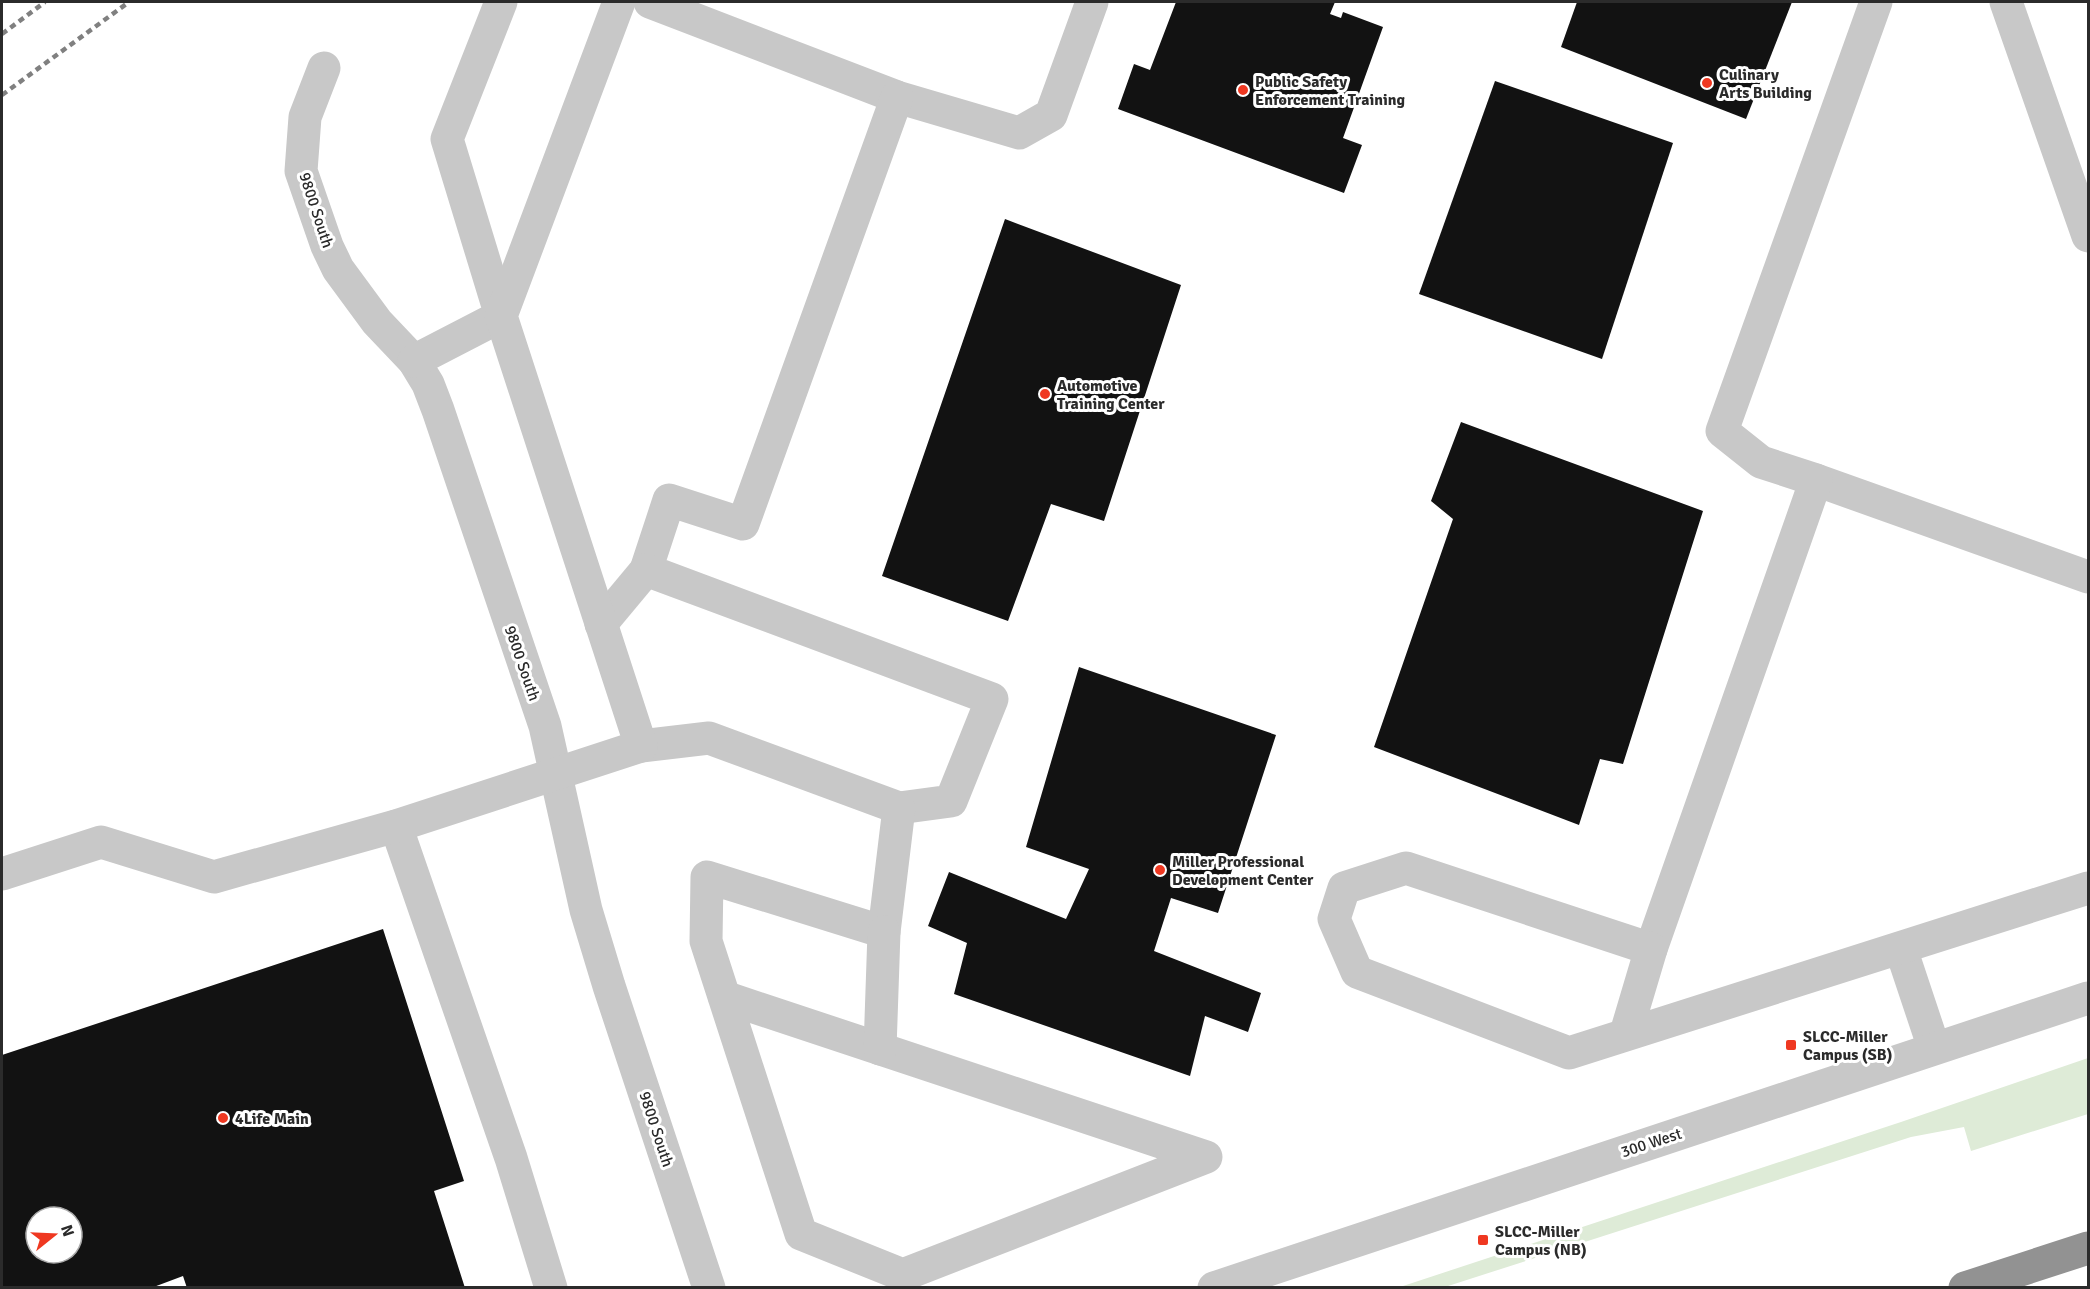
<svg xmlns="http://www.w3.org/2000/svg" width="2090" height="1289" font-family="Signika,sans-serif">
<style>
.green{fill:#deebd7}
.building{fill:#121212;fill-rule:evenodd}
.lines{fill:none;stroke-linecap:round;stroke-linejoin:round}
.minor{stroke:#c8c8c8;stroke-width:33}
.highway{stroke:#929292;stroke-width:33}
.rail{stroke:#808080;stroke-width:4.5;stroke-dasharray:6 4.5;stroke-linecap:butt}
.poi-dot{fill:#ef3821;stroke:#fff;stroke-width:2}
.labels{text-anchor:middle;stroke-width:6;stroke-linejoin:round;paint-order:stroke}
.poi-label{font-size:16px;font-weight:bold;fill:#2b2b2b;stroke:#fff;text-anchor:start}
.street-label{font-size:16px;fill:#2b2b2b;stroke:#fff}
</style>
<rect width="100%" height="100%" fill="#fff"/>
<!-- green -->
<path class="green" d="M2088,1058V1114L1971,1151L1964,1127L1911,1137L1445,1287H1400L1901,1122Z"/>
<!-- building -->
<g class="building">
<path d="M1176,2H1335L1330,14L1341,18L1343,12L1383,27L1343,138L1362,145L1344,193L1118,109L1134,64L1150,70Z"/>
<path d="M1577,2H1792L1746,119L1561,47Z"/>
<path d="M1495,81L1673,143L1602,359L1419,294Z"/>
<path d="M1005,219L1181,285L1104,521L1051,504L1008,621L882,576Z"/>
<path d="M1461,422L1703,511L1623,764L1600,759L1579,825L1374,747L1453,519L1431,501Z"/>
<path d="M1079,667L1276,735L1218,913L1171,898L1154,951L1261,993L1248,1032L1205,1016L1190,1076L954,994L967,943L928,926L949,872L1066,919L1089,869L1026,847Z"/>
<path d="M383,929L464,1181L434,1191L465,1288H187L183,1276L151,1288H2V1055ZM36,1217H72V1253H36Z"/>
</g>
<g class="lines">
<!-- minor -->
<g class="minor">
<path d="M650,2L897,97L1019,133L1051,115L1092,2"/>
<path d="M2006,2L2088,236"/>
<path d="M324,68L305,117L301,171L327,246L338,269L377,322L414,361L428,384L438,410L545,726L586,910L609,986L709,1288"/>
<path d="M897,97L743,524L669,500L646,570L992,699L951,801L899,808"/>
<path d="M414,361L501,316L447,139L501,2"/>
<path d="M1816,480L2088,577"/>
<path d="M601,624L646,570"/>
<path d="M641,746L709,738L899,808L884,932L707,877L706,941L801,1234L903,1275L1206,1157L724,997"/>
<path d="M396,826L511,1158L551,1288"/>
<path d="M2,874L101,842L214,877L396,826L641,746L501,316L619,2"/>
<path d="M1651,949L1816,480L1761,462L1722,431L1876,2"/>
<path d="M1901,949L1934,1048"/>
<path d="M1626,1033L1651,949L1406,868L1344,888L1334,919L1357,972L1569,1053L2088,888"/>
<path d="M880,1049L884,932"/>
<path d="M1214,1288L2088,998"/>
</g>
<!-- highway -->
<path class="highway" d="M1965,1288L2088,1248"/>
<!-- rail -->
<g class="rail">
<path d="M2,34L45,2"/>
<path d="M2,95L129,2"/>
</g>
</g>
<!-- markers -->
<g class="poi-dot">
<circle cx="1707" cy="83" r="6"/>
<circle cx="1243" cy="90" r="6"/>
<circle cx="1045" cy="394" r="6"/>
<circle cx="1160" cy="870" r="6"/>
<rect x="1785" y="1039" width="12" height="12" rx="3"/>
<circle cx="223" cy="1118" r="6"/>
<rect x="1477" y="1234" width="12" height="12" rx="3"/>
</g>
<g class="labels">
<!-- poi labels -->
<g class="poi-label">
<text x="1719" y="80">Culinary<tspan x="1719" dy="18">Arts Building</tspan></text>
<text x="1255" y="87">Public Safety<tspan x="1255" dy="18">Enforcement Training</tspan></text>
<text x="1057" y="391">Automotive<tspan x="1057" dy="18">Training Center</tspan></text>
<text x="1172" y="867">Miller Professional<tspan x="1172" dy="18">Development Center</tspan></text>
<text x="1803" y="1042">SLCC-Miller<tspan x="1803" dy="18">Campus (SB)</tspan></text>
<text x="235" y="1124">4Life Main</text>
<text x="1495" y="1237">SLCC-Miller<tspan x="1495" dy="18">Campus (NB)</tspan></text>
</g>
<!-- street labels -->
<g class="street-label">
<text transform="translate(317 210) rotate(72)" y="6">9800 South</text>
<text transform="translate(523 663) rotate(71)" y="6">9800 South</text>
<text transform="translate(657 1129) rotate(72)" y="6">9800 South</text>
<text transform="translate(1651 1142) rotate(-18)" y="6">300 West</text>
</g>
</g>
<!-- border -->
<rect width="2090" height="1289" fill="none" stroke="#2b2b2b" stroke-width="6"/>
<!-- north arrow -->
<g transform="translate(54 1235) rotate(72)"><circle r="28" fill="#ffffff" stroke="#aaaaaa" stroke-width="1.5"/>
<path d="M0-4.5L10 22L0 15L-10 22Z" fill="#ef3821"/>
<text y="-9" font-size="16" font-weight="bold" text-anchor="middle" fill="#2b2b2b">N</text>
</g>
</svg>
